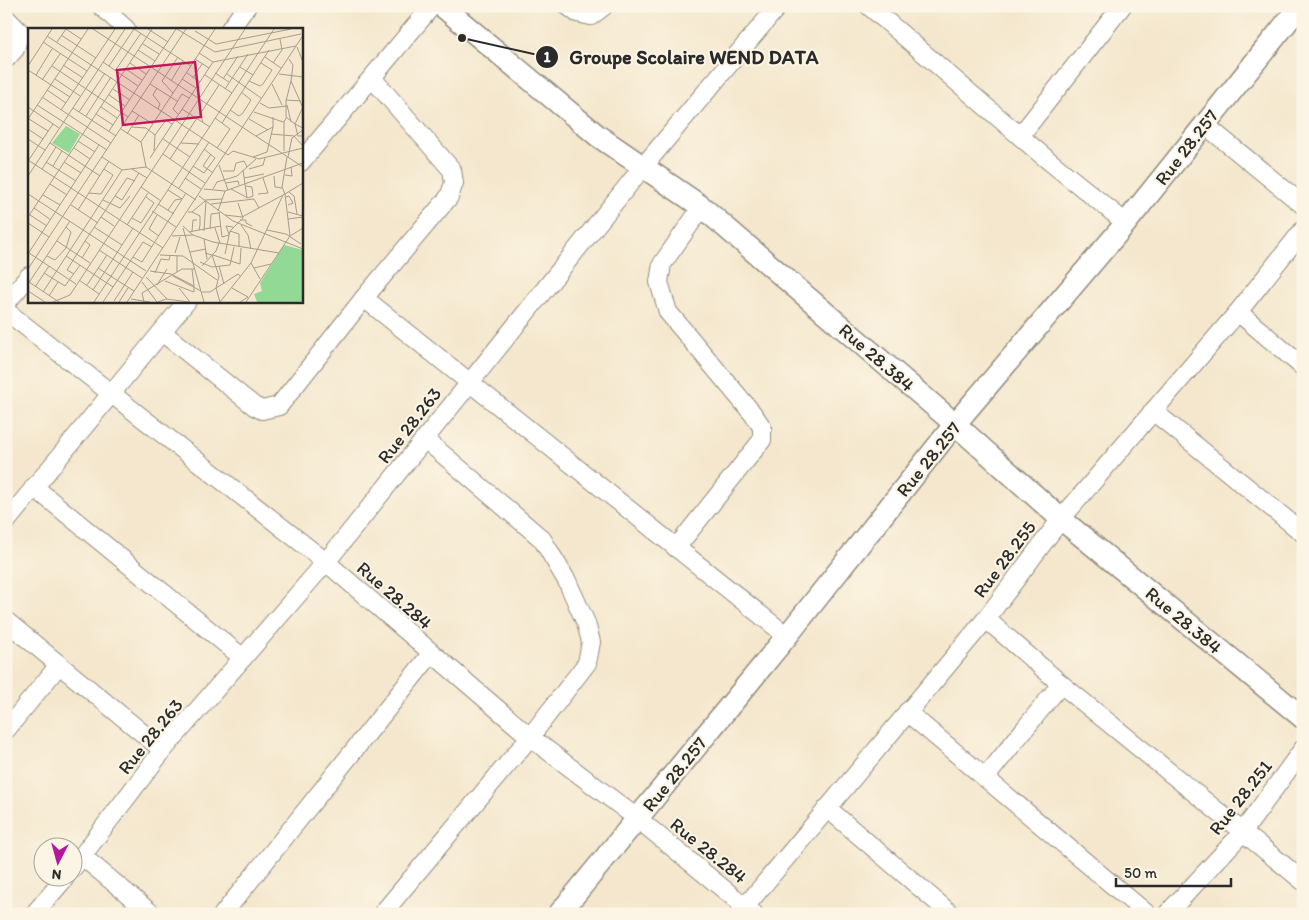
<svg xmlns="http://www.w3.org/2000/svg" width="1309" height="920" font-family="Itim,sans-serif">
<style>
.lines{fill:none;stroke-linecap:round;stroke-linejoin:round}
.minor-casing{stroke:#90897c;stroke-width:20}
.tertiary-casing{stroke:#90897c;stroke-width:24}
.minor{stroke:#fff;stroke-width:18}
.tertiary{stroke:#fff;stroke-width:21}
.labels{text-anchor:middle;stroke-width:4;stroke-linejoin:round;paint-order:stroke}
.street-label{font-size:19px;fill:#2b2b2b;stroke:#fcf5e5}
.inset-road{fill:none;stroke:#a49c8c;stroke-width:1}
.view{fill:#c2185b;fill-opacity:0.15;stroke:#c2185b;stroke-width:2.5}
.inset-edge{fill:none;stroke:#2b2b2b;stroke-width:2.5}
.leader{fill:none;stroke:#2b2b2b;stroke-width:2}
.callout-dot{fill:#2b2b2b;stroke:#fcf5e5;stroke-width:2}
.mark-label{font-size:15px;text-anchor:middle;font-weight:bold;fill:#fff}
.callout-label{font-size:20px;text-anchor:middle;font-weight:bold;fill:#2b2b2b;stroke:#fcf5e5;stroke-width:4;stroke-linejoin:round;paint-order:stroke}
</style>
<rect width="100%" height="100%" fill="#fcf5e5"/>
<filter id="ink" filterUnits="userSpaceOnUse"><feTurbulence type="fractalNoise" baseFrequency=".02" numOctaves="2"/><feDisplacementMap in="SourceGraphic" scale="10" xChannelSelector="R" yChannelSelector="G"/><feConvolveMatrix kernelMatrix="1 2 1 2 8 2 1 2 1" color-interpolation-filters="sRGB"/></filter>
<filter id="wash" filterUnits="userSpaceOnUse"><feTurbulence type="fractalNoise" baseFrequency=".0096" numOctaves="4" result="noise"/><feDisplacementMap in="SourceGraphic" scale="20" xChannelSelector="R" yChannelSelector="G"/><feGaussianBlur stdDeviation="1.12" result="paint"/><feColorMatrix in="noise" values="0 0 0 0 0 0 0 0 0 0 0 0 0 0 0 0 0 1.4 0 .05"/><feComposite in="paint" operator="in"/></filter>
<g filter="url(#wash)">
<rect width="100%" height="100%" fill="#f4e7cd"/>
</g>
<g filter="url(#ink)">
<g class="lines">
<defs>
<g id="minor">
<path d="M101,6L126,29"/>
<path d="M568,6L577,13L591,16L604,6"/>
<path d="M869,6L1043,156L1126,223"/>
<path d="M6,18L20,32L15,49L6,59"/>
<path d="M230,29L247,6"/>
<path d="M1204,124L1303,205"/>
<path d="M1020,136L1122,6"/>
<path d="M301,162L432,6"/>
<path d="M364,298L787,636"/>
<path d="M6,303L29,276"/>
<path d="M6,311L326,562L530,737L638,819L754,914"/>
<path d="M1238,312L1303,367"/>
<path d="M162,332L254,406L262,410L279,406L364,298L449,197L454,183L452,170L373,79"/>
<path d="M1153,411L1303,533"/>
<path d="M34,487L243,658"/>
<path d="M6,522L187,301"/>
<path d="M676,548L762,440V427L753,414L668,312L659,282L662,264L702,207"/>
<path d="M986,619L1061,684L1303,881"/>
<path d="M6,621L163,750"/>
<path d="M907,712L1147,914"/>
<path d="M6,730L59,665"/>
<path d="M985,778L1061,684"/>
<path d="M827,808L951,914"/>
<path d="M83,857L152,914"/>
<path d="M72,869L163,750L326,562L642,168L778,6"/>
<path d="M34,914L65,878"/>
<path d="M223,914L431,654"/>
<path d="M382,914L530,737L587,663L591,642L586,623L567,581L542,539L426,440"/>
<path d="M739,914L986,619L1061,519L1238,312L1303,230"/>
<path d="M1167,914L1242,833L1303,749"/>
</g>
<g id="tertiary">
<path d="M442,6L598,136L702,207L955,424L1061,519L1303,718"/>
<path d="M559,914L787,636L955,424L1126,223L1300,6"/>
</g>
</defs>
<!-- minor casing -->
<use href="#minor" class="minor-casing"/>
<!-- tertiary casing -->
<use href="#tertiary" class="tertiary-casing"/>
<!-- minor -->
<use href="#minor" class="minor"/>
<!-- tertiary -->
<use href="#tertiary" class="tertiary"/>
</g>
</g>
<g class="labels">
<!-- street labels -->
<g class="street-label">
<text transform="translate(1186 147) rotate(-52)" y="7">Rue 28.257</text>
<text transform="translate(877 357) rotate(41)" y="7">Rue 28.384</text>
<text transform="translate(409 425) rotate(-52)" y="7">Rue 28.263</text>
<text transform="translate(928 459) rotate(-51)" y="7">Rue 28.257</text>
<text transform="translate(1004 559) rotate(-53)" y="7">Rue 28.255</text>
<text transform="translate(395 595) rotate(41)" y="7">Rue 28.284</text>
<text transform="translate(1184 620) rotate(40)" y="7">Rue 28.384</text>
<text transform="translate(150 736) rotate(-51)" y="7">Rue 28.263</text>
<text transform="translate(674 774) rotate(-51)" y="7">Rue 28.257</text>
<text transform="translate(1240 797) rotate(-52)" y="7">Rue 28.251</text>
<text transform="translate(709 850) rotate(39)" y="7">Rue 28.284</text>
</g>
</g>
<!-- overview -->
<g transform="translate(28 28)">
<rect width="275" height="275" fill="#f4e7cd"/>
<path d="M38,98L52,106L41,125L24,115ZM256,217L275,222V274H229L226,266L234,263L232,255Z" fill="#91d994"/>
<path class="inset-road" d="M38,1L53,11M65,1L275,139M120,1L140,14M149,1L187,24L273,6M167,3L188,16L263,1M33,7L68,30M19,8L200,127L205,123L231,131L275,120M15,14L59,43M29,14L38,1M115,16L131,26M269,19L275,34M110,22L127,33M171,25L185,34L268,18M237,29L253,40M167,31L181,40M261,31L265,37L263,53L275,80M75,34L110,58M102,35L118,46M245,35L254,22L252,11M35,37L55,50M0,38L24,1M24,38L100,89M81,38L106,1L163,38M212,39L225,47M98,41L114,52M0,42L42,69M87,43L113,5M159,45L172,54M187,45L201,54M199,46L233,70M251,46L275,49M8,47L24,21M177,47L204,65M165,50L174,36M27,51L52,68M154,51L168,60M195,51L210,28M14,52L32,26M143,53L155,33M221,53L232,58L235,56L244,42L233,35M263,53L258,73V89L267,96L270,108H275M122,56L149,73M244,56L254,77M275,56V73M129,60L125,67L132,76L130,81M85,61L102,72M197,61L220,26M19,62L38,75M145,65L134,53L150,29M81,67L97,78M14,69L83,115M258,72L273,73M232,75L241,80L259,78M9,77L79,122M259,77L263,94M0,79L31,100M73,79L89,90M275,79L267,96L275,100M45,80L88,108M154,81L182,99M33,82L87,1M202,82L211,88L215,85L223,72L213,64M104,83L125,96M51,84L77,45M226,84L252,93L256,94L258,90M68,86L85,97M150,86L145,81L154,66L161,70M58,88L83,49M187,90L202,101L189,120M0,91L60,1M1,91L20,103M221,91L240,102M175,94L172,86L191,57M194,95L241,22M104,99L118,100L127,107M0,101L15,111M93,101L113,114L118,139M81,103L148,1M99,106L111,87M243,106L266,108L275,118M228,108L245,99V89M0,111L17,122M135,111L162,129M50,113L67,124M113,114L187,1M22,115L72,148M153,115L171,116M46,120L62,131M126,123L127,107L138,92L144,96M256,123V94M135,126L177,155M183,126L175,138L184,144M74,129L94,142L118,139M225,129L239,124L245,99M260,129L264,110L275,102M122,130L185,34M142,131L169,90M0,132L135,220M0,133L25,96M18,134L48,153M36,134L53,145M191,137L200,162M25,138L34,123M165,138L176,145L187,130L176,121M118,139L168,172M14,141L28,119M104,141L119,150M221,141L235,137L237,130M215,142L219,170M195,143H206L208,135L216,133L219,139M257,147L264,148L263,139M0,148L97,1M246,148L247,159L254,160M157,150L173,161M216,150L236,146M198,155L210,153L211,157M22,156L39,167M218,158L224,159L225,168L220,170M113,159L133,173M151,160L181,114M176,161L197,163L275,135M185,161L189,154L209,148L228,131M203,161L220,170M140,162L154,171M261,164L266,168L269,186M61,165L73,166L85,147L76,141M0,166L118,243M230,166L240,165L235,150M15,167L32,177M87,168L94,172L111,145M171,168L205,193L275,221M258,169L261,168L265,175L260,177M75,172L92,180L102,168M177,172L194,171M130,176L146,186M183,176L226,171L231,180M43,177L70,195M6,180L23,192M50,182L81,133M140,182L147,172L153,171M124,183L148,199M190,183L197,163M160,184H164L177,173M191,184L194,209L201,207M260,184L275,188M2,187L19,198M129,187L121,201L131,208M197,187L214,189L257,166L254,159L259,129M0,189L124,1M73,189L86,198M104,190L113,195L126,175L118,169M260,191L275,189M212,192H218V195L224,198M0,195L21,209M99,197L120,165M213,197L220,207L223,221M155,198L165,207L185,214L251,225M66,199L94,217M155,200L176,274M187,200L192,215M182,201L183,186L191,185M171,202L193,198M239,202L258,206L273,216M164,203L165,192H169M176,203L178,173M202,203L211,206V219M161,204L171,202L172,197V188L164,184M201,206L198,198L205,199M144,208L165,207M262,208L257,166L275,155M176,211L179,231M29,213L62,235M71,222L114,250M162,224L178,221M1,225L48,256M147,225L152,209M177,225L184,227L191,248L188,260L192,274M0,226L71,117M197,226L202,203L215,190L210,175M132,227L155,228L189,252M185,227L212,236L213,220M19,228L27,232L38,220L43,204L38,199M38,228L85,259M149,228V244M105,229L114,234L158,165M54,230L62,217L57,213M172,234L184,239L202,237L206,219M223,235L232,251M174,238L188,223L191,215M191,238L196,256M70,240L106,263M226,240L243,236M0,241L158,1M122,243L143,246L166,258L164,241M16,245L37,258L52,237M127,245L133,231L141,232L142,228M46,246L39,242L57,213L99,150L107,153M145,248L173,263M118,249L139,271M51,252L71,266M137,253L166,264V258M1,254L31,274M114,254L129,274M0,256L42,193M59,257L79,227M129,257L139,241M7,259L21,238M151,260L162,274M204,260L220,269L212,274M65,262L105,200M0,263L17,274M15,264L94,142M174,264H182L210,246L213,249M42,267L217,1M21,268L30,254M103,271L122,274M86,273L105,244M25,274L42,267M66,274L246,1M75,274L115,214L124,219M91,274L100,260M99,274L274,9M116,274L114,265L154,241H166M130,274L138,271L161,274M192,274L223,235L255,167M218,274L262,208L275,200"/>
<path class="view" d="M167,34L173,89L95,97L89,42Z"/>
<rect width="275" height="275" class="inset-edge"/>
</g>
<!-- callouts -->
<path class="leader" d="M462 38L547 57"/>
<g class="callout-dot">
<circle cx="462" cy="38" r="5"/>
<circle cx="547" cy="57" r="12"/>
</g>
<g class="mark-label">
<text x="547" y="62">1</text>
</g>
<g class="callout-label">
<text x="694" y="64">Groupe Scolaire WEND DATA</text>
</g>
<!-- margin -->
<rect width="1309" height="920" fill="none" stroke="#fcf5e5" stroke-width="25"/>
<!-- north arrow -->
<g transform="translate(58 862) rotate(186)"><circle r="24" fill="#fcf5e5" stroke="#a8a49b"/>
<path d="M0-4L9 19L0 12L-9 19Z" fill="#b5179e"/>
<text y="-8" font-size="14" font-weight="bold" text-anchor="middle" fill="#2b2b2b">N</text>
</g>
<!-- scale -->
<path d="M1116 878v8h115v-8" fill="none" stroke="#2b2b2b" stroke-width="2.5"/>
<text x="1124" y="878" font-size="15" fill="#2b2b2b" stroke="#fcf5e5" stroke-width="4" paint-order="stroke">50 m</text>
</svg>
